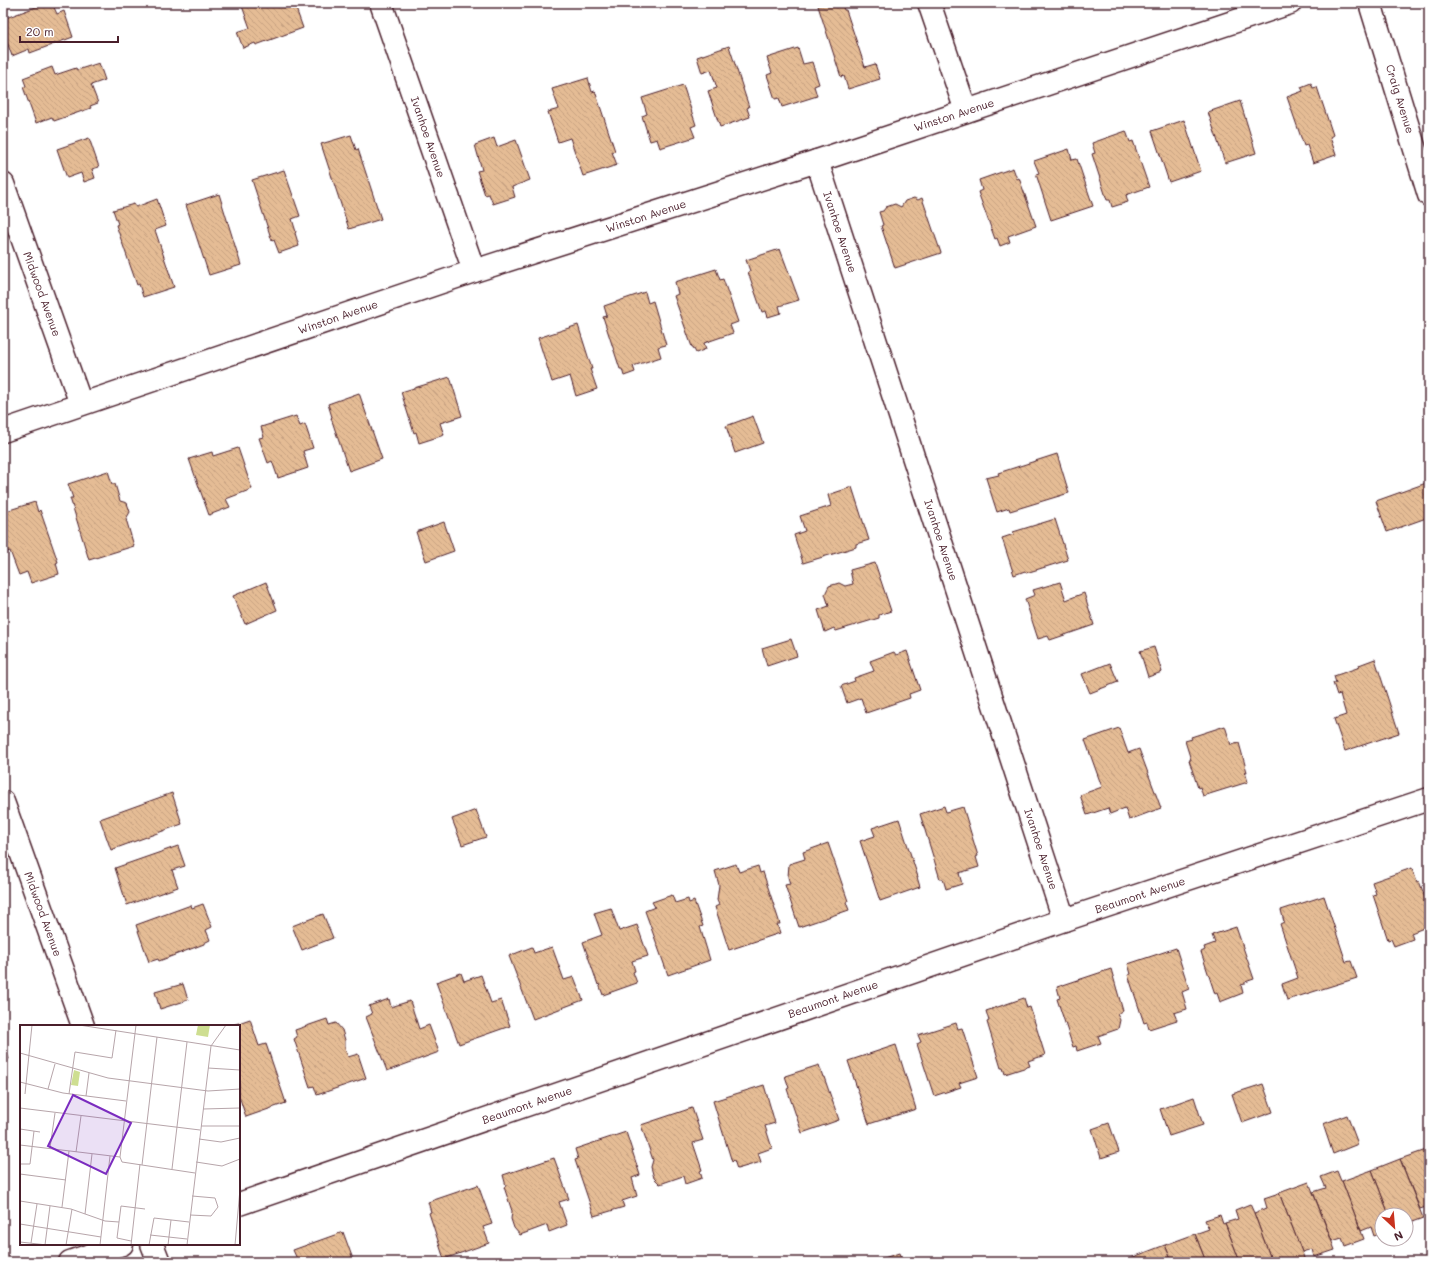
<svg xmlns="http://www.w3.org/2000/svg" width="1432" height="1265" font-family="Mali,sans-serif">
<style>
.building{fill:url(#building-back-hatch);stroke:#4a1f2b}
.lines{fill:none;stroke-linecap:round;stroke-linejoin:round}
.minor-casing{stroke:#4a1f2b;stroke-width:25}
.minor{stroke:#fff;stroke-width:22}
.labels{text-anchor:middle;stroke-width:4;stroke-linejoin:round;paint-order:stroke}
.street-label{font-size:11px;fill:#4a1f2b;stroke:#fff}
.inset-road{fill:none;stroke:#b7a5aa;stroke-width:1}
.view{fill:#7b2cbf;fill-opacity:0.15;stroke:#7b2cbf;stroke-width:2}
.inset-edge{fill:none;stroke:#4a1f2b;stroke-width:2}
</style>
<defs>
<pattern id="building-back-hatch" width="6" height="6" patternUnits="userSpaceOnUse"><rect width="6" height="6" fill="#e5bc95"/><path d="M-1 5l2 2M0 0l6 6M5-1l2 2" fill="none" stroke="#c6a181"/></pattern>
</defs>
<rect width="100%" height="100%" fill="#fff"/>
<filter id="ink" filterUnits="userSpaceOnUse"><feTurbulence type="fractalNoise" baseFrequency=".025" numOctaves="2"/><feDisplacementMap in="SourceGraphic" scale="8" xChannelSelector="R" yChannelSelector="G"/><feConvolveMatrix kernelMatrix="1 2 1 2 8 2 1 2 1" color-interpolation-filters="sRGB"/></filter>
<g filter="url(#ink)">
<!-- building -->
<g class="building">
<path d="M47,3H52L57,14L64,11L73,37L30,53L29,49L12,56L3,31V19Z"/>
<path d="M250,3H294L303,28L256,45L255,43L243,48L237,32L250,28L242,6Z"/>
<path d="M827,3H842L844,10H846L865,67L875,64L880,79L848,89L844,76L841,77L818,6Z"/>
<path d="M729,46L749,107L747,108L750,117L720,127L708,91L717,88L711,70L702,73L697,57Z"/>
<path d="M798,48L803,64L812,62L819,84L814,86L817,96L782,107L779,98L775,99L767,75L772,73L767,58Z"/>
<path d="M99,63L105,80L91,85L98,103L90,106L91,108L54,121L52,117L36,123L23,87L26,86L23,78L52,67L55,75L76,68L77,70Z"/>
<path d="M588,78L592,92L595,91L615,151L612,152L617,165L583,176L570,138L558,142L548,112L559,109L552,89Z"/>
<path d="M1311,83L1313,88L1317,87L1333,135L1330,137L1336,155L1313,163L1307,145L1304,146L1287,97L1303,91L1301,87Z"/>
<path d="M683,85L696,125L691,127L695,137L660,148L657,139L650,141L642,116L647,114L642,98Z"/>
<path d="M1240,101L1256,153L1225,163L1208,112Z"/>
<path d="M1184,120L1201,171L1169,182L1152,131Z"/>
<path d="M1126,131L1130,142L1133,141L1149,187L1126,195L1128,202L1112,207L1110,200H1107L1092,154L1095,153L1092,143Z"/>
<path d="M351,135L356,150L358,149L381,219L349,229L321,144Z"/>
<path d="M89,138L99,167L92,169L95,178L84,182L81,173L67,178L57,149Z"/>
<path d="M494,138L497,147L516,140L530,180L512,187L515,197L493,204L489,194L485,195L477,171L482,170L475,145Z"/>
<path d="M1069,149L1072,160L1077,159L1093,206L1051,220L1036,174L1039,173L1034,161Z"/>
<path d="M1013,168L1017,179L1019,178L1036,226L1008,236L1010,242L1000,246L997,238L995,239L978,192L982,190L979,180Z"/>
<path d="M284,170L300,216L292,219L296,232L295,233L299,246L279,253L274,240L272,241L252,180Z"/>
<path d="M219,194L241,265L209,275L186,205Z"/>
<path d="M914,198L918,200L922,198L941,253L895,268L881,226L883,225L879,212L883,211L886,207L895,204L901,207L905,201Z"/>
<path d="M157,199L166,226L155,230L174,287L143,297L139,284L137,285L116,225L118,224L113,210L134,204L136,207Z"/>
<path d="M780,249L799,300L779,306L781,313L768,317L766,311L762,312L748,272L750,271L746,260Z"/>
<path d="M716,269L720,280L723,279L738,322L730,325L733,333L704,343L706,349L696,353L693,347H692L674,296L678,294L675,282Z"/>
<path d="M645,292L648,303L653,301L666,345L658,347L661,357L633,366L635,372L624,376L622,369H620L603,317L607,316L604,306Z"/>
<path d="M578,325L592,369H590L597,389L576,396L570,376L552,382L538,338Z"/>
<path d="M450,377L462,416L440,423L444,435L419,443L416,432L414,433L401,392Z"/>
<path d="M359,393L382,459L349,471L331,418L332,417L328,404Z"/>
<path d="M296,416L300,426L305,424L313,448L303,451L308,468L278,478L272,461L268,463L259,438L264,437L261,427Z"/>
<path d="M753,416L763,443L735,453L726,426Z"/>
<path d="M238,448L252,489L226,499L230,507L209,515L189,459L212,452L213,456Z"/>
<path d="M1057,454L1069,493L1010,511L1009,508L997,512L986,478L999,475L998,473Z"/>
<path d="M108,471L112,484H115L120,501L127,503L130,512L126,519L134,546L89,560L70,498H73L68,484Z"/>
<path d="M1429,482V517L1387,532L1376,501Z"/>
<path d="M852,487L869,540L856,544V547L803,563L794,535L805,531L800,516L831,506L828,495Z"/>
<path d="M35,502L38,512L40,510L58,562L56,563L59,574L31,583L27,572L19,575L10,551L3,553V512Z"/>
<path d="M1055,519L1068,560L1026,573L1025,571L1014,575L1002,538L1014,534L1013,532Z"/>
<path d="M444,522L454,551L426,561L416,532Z"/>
<path d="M875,563L891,611L879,615V618L836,631L834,628L825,632L818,610L829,606L825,594L829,586L839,583L845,586L853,584L850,570Z"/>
<path d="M266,582L277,610L245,624L233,596Z"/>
<path d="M1060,582L1066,600L1084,593L1094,625L1050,640L1048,636L1038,639L1025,599L1035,595L1033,590Z"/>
<path d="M791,639L797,656L767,666L762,648Z"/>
<path d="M1154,647L1162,672L1148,677L1140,651Z"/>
<path d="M907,651L920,690L909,694L910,698L866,713L861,698L847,703L841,686L855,681L854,678L874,671L870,661L894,652L896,655Z"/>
<path d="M1375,659L1399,733L1345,751L1334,719L1346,715L1340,694L1337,695L1333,683H1336L1334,676L1360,667L1359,665Z"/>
<path d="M1110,663L1118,682L1090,693L1082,674Z"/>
<path d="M1225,726L1231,745L1239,743L1247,772H1245L1248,782L1203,796L1200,787L1198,788L1189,760H1191L1185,741L1192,739L1191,737Z"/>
<path d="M1119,728L1128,753L1139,749L1161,808L1129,820L1125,808L1110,814L1108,808L1087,815L1080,795L1102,787L1085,740Z"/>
<path d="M172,793L182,824L111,850L100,819Z"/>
<path d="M944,806L946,812L963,807L978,856L976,857L979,867L959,873L962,884L946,889L943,879H940L920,814Z"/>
<path d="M476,810L486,837L462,845L452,819Z"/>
<path d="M899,819L918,877H917L920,887L880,901L860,841L875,836L872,828Z"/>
<path d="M828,843L848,901L846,902L849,910L799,927L785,885L790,884L788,877L789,864L805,859L803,852Z"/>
<path d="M178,846L185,866L172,870L178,887L127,905L115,868Z"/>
<path d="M736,864L739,872L758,866L760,873L763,872L780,924H777L780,933L729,950L715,907L719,905L717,900L719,885L715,871Z"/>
<path d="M1412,868L1417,882L1419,881L1429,908V926L1411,933L1413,939L1394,946L1391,939L1388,940L1373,895L1376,894L1372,882Z"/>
<path d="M672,895L675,903L688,899L689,903L694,901L703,926L700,927L710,960L668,975L645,911L655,907L652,902Z"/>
<path d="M1324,896L1346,962L1351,961L1357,978L1287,1000L1282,984L1298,978L1280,924L1284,922L1281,910Z"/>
<path d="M203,904L212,927L206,930L210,940L204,943V944L159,961L158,959L149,962L136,925L191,905L192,908Z"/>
<path d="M611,908L619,931L637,925L648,956L632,961L635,971L633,972L637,983L603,995L599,984L598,985L583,942L602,935L594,913Z"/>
<path d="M323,914L333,938L302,950L292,926Z"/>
<path d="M1236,927L1254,979L1245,982V984L1241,985L1243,993L1220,1002L1217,993L1215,994L1201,952L1205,950L1204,947L1215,943L1212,935Z"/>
<path d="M532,947L534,953L552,947L564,980L574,977L583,1000L533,1019L509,956Z"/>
<path d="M1176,948L1189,989L1182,992L1187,1009L1174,1013L1177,1020L1149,1029L1147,1022L1144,1023L1128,975L1131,974L1128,964Z"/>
<path d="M1111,969L1123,1011L1117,1014L1120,1020L1118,1029L1098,1036L1101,1043L1077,1051L1076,1046L1073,1047L1057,999L1060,998L1057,987Z"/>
<path d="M461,973L464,981L481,975L491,1003L501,1000L510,1026L459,1044L436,982Z"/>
<path d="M183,984L188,1000L160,1009L155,992Z"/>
<path d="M1024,998L1027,1008L1030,1007L1045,1055L1028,1061L1030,1066L1005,1074L1003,1068H1001L987,1022L989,1021L986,1011Z"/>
<path d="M389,999L391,1007L410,1001L419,1029L429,1025L439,1052L387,1071L366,1017L372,1014L369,1006Z"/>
<path d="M250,1019L259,1046L266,1044L286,1103L246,1117L239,1096V1026H230Z"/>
<path d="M327,1019L329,1025L336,1023L342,1030L345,1040V1048L348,1057L358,1054L366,1078L317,1095L314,1086L310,1087L294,1039L297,1037L295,1030Z"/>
<path d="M956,1023L958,1029L962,1028L978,1077L959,1083L961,1087L934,1096L917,1044L921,1042L918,1035Z"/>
<path d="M3,1042L9,1059L3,1062Z"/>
<path d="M896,1045L916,1109L869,1124L848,1061Z"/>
<path d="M819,1065L823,1077H824L839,1120L802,1133L787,1089L789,1088L785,1076Z"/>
<path d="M1263,1084L1273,1112L1242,1123L1232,1094Z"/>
<path d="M764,1085L775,1123L765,1126L772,1148L758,1153L761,1162L737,1169L734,1160L732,1162L713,1101Z"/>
<path d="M1194,1097L1203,1125L1169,1136L1160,1109Z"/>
<path d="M692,1108L703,1140L693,1143L702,1170L700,1171L702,1178L685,1184L683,1176L660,1184L654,1178L651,1167L653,1160L641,1125Z"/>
<path d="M1347,1115L1358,1144L1333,1154L1323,1124Z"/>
<path d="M1109,1123L1119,1152L1101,1158L1092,1129Z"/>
<path d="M626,1132L640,1175L632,1178L637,1196L622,1201L624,1207L594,1216L575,1160L578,1159L575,1149Z"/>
<path d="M1429,1149V1206L1420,1209L1400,1159Z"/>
<path d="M554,1158L569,1199L559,1202L567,1225L549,1232L547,1225L520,1235L514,1228L511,1219L512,1211L504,1187L506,1186L503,1175Z"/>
<path d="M1400,1159L1423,1218L1406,1224V1215H1389L1372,1170Z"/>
<path d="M1372,1170L1389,1215H1382V1233L1374,1236L1371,1227L1361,1231L1342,1181Z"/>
<path d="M1337,1171L1341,1181H1342L1364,1239L1345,1246L1342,1238L1332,1241L1313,1192L1326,1188L1321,1177Z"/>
<path d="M1309,1182L1335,1250L1314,1257L1312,1249L1302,1252L1279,1193Z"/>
<path d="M478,1185L492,1224L483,1227L489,1243L444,1259L429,1213L431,1212L428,1202Z"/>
<path d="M1279,1193L1302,1252L1305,1261L1301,1262H1283L1282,1260L1272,1262L1254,1213L1267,1208L1264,1198Z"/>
<path d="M1250,1204L1254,1213L1272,1262H1240L1225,1223L1238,1219L1235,1210Z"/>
<path d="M1220,1215L1223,1224L1225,1223L1240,1262H1206L1195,1234L1209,1229L1205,1220Z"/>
<path d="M343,1232L354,1262H293L292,1261L297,1259L293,1250Z"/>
<path d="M1195,1234L1206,1262H1172L1165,1245Z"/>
<path d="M1165,1245L1172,1262H1139L1136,1256Z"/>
<path d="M899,1253L902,1262H872Z"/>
<path d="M1136,1256L1139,1262H1120Z"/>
<path d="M272,1257L273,1262H257Z"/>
</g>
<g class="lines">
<defs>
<g id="minor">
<path d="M381,3L474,271"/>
<path d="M929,3L966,111"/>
<path d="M1370,3L1429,195"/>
<path d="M817,161L1064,920"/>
<path d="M3,184L81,404"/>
<path d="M3,431L474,271L817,161L1290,3"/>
<path d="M3,802L83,1026"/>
<path d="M239,1204L1064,920L1429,799"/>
<path d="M152,1244L159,1262"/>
<path d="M70,1262L122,1244"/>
</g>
</defs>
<!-- minor casing -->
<use href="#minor" class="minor-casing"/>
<!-- minor -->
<use href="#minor" class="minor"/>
</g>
</g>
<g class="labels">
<!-- street labels -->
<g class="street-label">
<text transform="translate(1400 99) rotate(73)" y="4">Craig Avenue</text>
<text transform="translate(954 115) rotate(-18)" y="4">Winston Avenue</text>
<text transform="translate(428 137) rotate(71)" y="4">Ivanhoe Avenue</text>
<text transform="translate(646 216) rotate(-18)" y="4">Winston Avenue</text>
<text transform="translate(840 232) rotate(72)" y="4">Ivanhoe Avenue</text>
<text transform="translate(42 294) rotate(70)" y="4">Midwood Avenue</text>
<text transform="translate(338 317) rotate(-19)" y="4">Winston Avenue</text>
<text transform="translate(941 540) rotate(72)" y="4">Ivanhoe Avenue</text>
<text transform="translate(1041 849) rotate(72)" y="4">Ivanhoe Avenue</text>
<text transform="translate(1140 895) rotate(-18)" y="4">Beaumont Avenue</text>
<text transform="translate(43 914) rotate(70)" y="4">Midwood Avenue</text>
<text transform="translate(833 999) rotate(-19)" y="4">Beaumont Avenue</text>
<text transform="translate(527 1105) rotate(-19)" y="4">Beaumont Avenue</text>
</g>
</g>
<!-- overview -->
<g transform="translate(20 1025)">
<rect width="220" height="220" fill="#fff"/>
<path d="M178,0H190L188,12L176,10Z" fill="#cede91"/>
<path d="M54,45L60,47L58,61L51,60Z" fill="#cede91"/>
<path class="inset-road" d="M59,0L220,25M0,28L88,53L188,66L220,64M188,43L220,45M0,57L43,68L106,76M28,64L35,39M5,69L12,0M49,69L55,27L92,33L96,5M66,71L69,48M0,83L180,105M183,84L220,83M181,101H220M0,104L20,107M179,114L201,117L220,113M0,120L100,132M30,123L35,88M56,127L61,91M100,132L116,0M100,132L102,137L175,148M176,137L202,141L220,134M0,139H10L14,106M122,140L137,12M152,144L167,17M0,149L46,155M0,176L51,184L85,196L99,197M42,182L49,126M65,189L72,129M170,190L191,191L198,182L195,173L172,171M0,199L81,212M130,210L167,214M111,216L97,213L101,181L125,184M0,217L27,220M11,218L17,179M25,220L30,181M46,220L52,184M80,220L90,131M111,220L120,139M129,220L134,193L169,197M148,220L151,195M167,220L191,21L206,0M215,220L220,164"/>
<path class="view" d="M53,70L111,98L86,149L28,121Z"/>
<rect width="220" height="220" class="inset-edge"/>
</g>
<!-- margin -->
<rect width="1432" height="1265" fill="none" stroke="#fff" stroke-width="16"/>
<rect x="8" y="8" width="1416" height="1249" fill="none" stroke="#4a1f2b" stroke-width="1.5" filter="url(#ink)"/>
<!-- north arrow -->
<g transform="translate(1394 1227) rotate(154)"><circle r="19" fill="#ffffff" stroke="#b7a5aa"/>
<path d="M0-3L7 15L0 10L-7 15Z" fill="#c8321e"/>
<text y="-6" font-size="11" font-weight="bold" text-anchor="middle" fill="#4a1f2b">N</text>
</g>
<!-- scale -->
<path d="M20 36v6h98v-6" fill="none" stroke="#4a1f2b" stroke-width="2"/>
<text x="26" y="36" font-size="12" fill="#4a1f2b" stroke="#ffffff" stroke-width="3" paint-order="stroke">20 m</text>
</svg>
